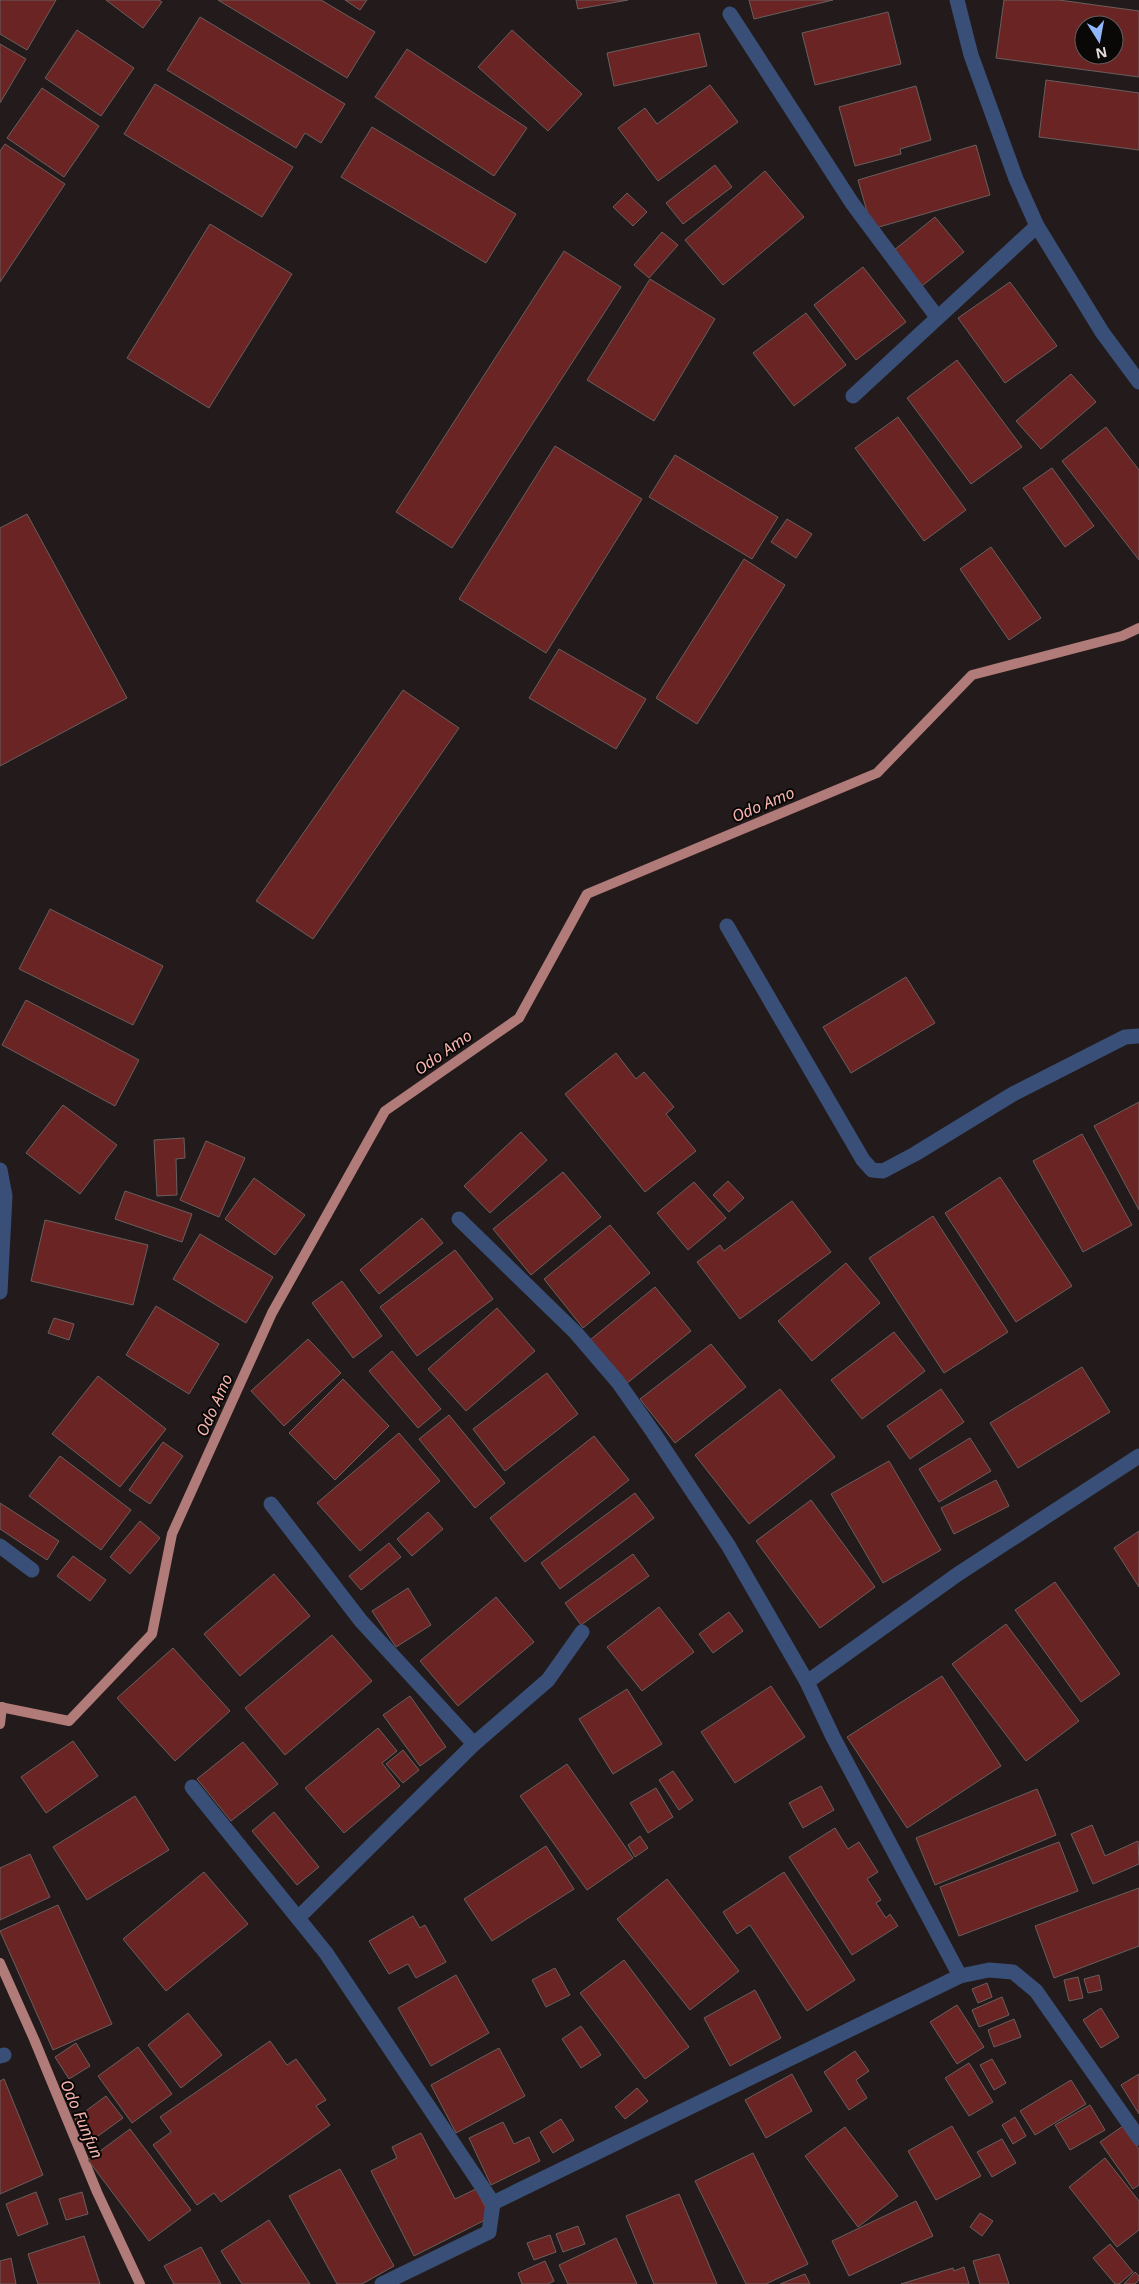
<svg xmlns="http://www.w3.org/2000/svg" width="1139" height="2284" font-family="'Noto Sans',sans-serif">
<style>
.lines{fill:none;stroke-linecap:round;stroke-linejoin:round}
.stream{stroke:#b07b78;stroke-width:10}
.building{fill:#692423;stroke:#695f5e;fill-rule:evenodd}
.minor{stroke:#394f77;stroke-width:15}
.labels{text-anchor:middle;stroke-width:4;stroke-linejoin:round;paint-order:stroke}
.water-label{font-size:16px;font-style:italic;fill:#f7b5af;stroke:#0a0707}
</style>
<rect width="100%" height="100%" fill="#231b1b"/>
<g class="lines">
<!-- stream -->
<g class="stream">
<path d="M0,1707L69,1721L152,1634L172,1534L272,1313L385,1111L519,1018L587,894L877,773L972,675L1122,636L1139,628"/>
<path d="M0,1724L2,1707"/>
<path d="M0,1963L34,2039L97,2192L140,2284"/>
</g>
</g>
<!-- building -->
<g class="building">
<path d="M0,0H56L27,50L0,34Z"/>
<path d="M106,0H159L162,2L143,28Z"/>
<path d="M218,0H321L375,32L347,78Z"/>
<path d="M345,0H367L360,10Z"/>
<path d="M576,0H628L578,9Z"/>
<path d="M749,0H833L754,19Z"/>
<path d="M1004,0H1059L1139,11V77L996,58ZM1084,25H1114V55H1084Z"/>
<path d="M888,12L901,64L815,85L802,33Z"/>
<path d="M200,17L345,104L321,143L305,133L296,148L167,70Z"/>
<path d="M77,30L134,68L101,116L45,78Z"/>
<path d="M512,30L582,94L548,131L478,67Z"/>
<path d="M699,33L707,66L614,86L607,53Z"/>
<path d="M0,44L26,59L0,103Z"/>
<path d="M407,49L527,128L494,176L375,97Z"/>
<path d="M1046,80L1139,93V150L1039,137Z"/>
<path d="M155,84L293,167L262,217L124,134Z"/>
<path d="M710,85L738,122L658,181L618,128L645,108L657,124Z"/>
<path d="M916,86L931,140L900,149L901,154L855,166L839,107Z"/>
<path d="M42,88L99,126L64,177L7,138Z"/>
<path d="M372,127L516,214L486,263L341,177Z"/>
<path d="M5,144L65,184L0,282V151Z"/>
<path d="M976,145L990,195L872,229L858,180Z"/>
<path d="M715,165L732,187L683,224L666,203Z"/>
<path d="M765,171L804,217L723,285L685,240Z"/>
<path d="M627,193L647,212L633,226L613,207Z"/>
<path d="M935,217L964,252L922,286L893,251Z"/>
<path d="M210,224L292,274L209,408L127,358Z"/>
<path d="M662,232L678,245L649,278L634,265Z"/>
<path d="M564,251L621,287L452,548L396,512Z"/>
<path d="M863,267L906,322L856,360L814,305Z"/>
<path d="M650,279L715,319L654,421L587,380Z"/>
<path d="M1010,282L1057,346L1005,383L958,318Z"/>
<path d="M806,313L846,365L794,406L753,353Z"/>
<path d="M957,360L1022,447L971,484L907,398Z"/>
<path d="M1071,374L1096,402L1041,449L1016,421Z"/>
<path d="M898,417L966,510L924,541L855,448Z"/>
<path d="M1106,427L1139,470V560L1062,461Z"/>
<path d="M555,446L642,499L546,653L459,599Z"/>
<path d="M675,455L778,517L752,559L649,497Z"/>
<path d="M1052,468L1094,526L1065,547L1023,488Z"/>
<path d="M27,514L127,698L0,766V528Z"/>
<path d="M787,519L812,534L796,558L771,542Z"/>
<path d="M991,547L1041,618L1009,640L960,569Z"/>
<path d="M744,559L785,585L697,724L656,698Z"/>
<path d="M559,649L646,699L616,749L529,698Z"/>
<path d="M403,690L459,728L313,939L256,901Z"/>
<path d="M50,909L163,966L133,1025L19,969Z"/>
<path d="M906,977L935,1023L851,1073L823,1027Z"/>
<path d="M26,1000L139,1060L115,1106L2,1045Z"/>
<path d="M616,1053L636,1079L644,1072L674,1107L666,1114L696,1151L645,1192L565,1094Z"/>
<path d="M1139,1102V1210L1094,1126Z"/>
<path d="M63,1105L117,1145L80,1194L26,1153Z"/>
<path d="M521,1132L547,1160L490,1213L464,1186Z"/>
<path d="M1082,1134L1132,1225L1083,1252L1033,1161Z"/>
<path d="M184,1138L185,1158L176,1159L177,1195L157,1196L154,1140Z"/>
<path d="M206,1141L245,1158L219,1217L180,1200Z"/>
<path d="M563,1172L601,1217L531,1275L493,1229Z"/>
<path d="M1000,1177L1072,1286L1016,1322L945,1213Z"/>
<path d="M254,1178L305,1215L275,1255L225,1219Z"/>
<path d="M728,1181L744,1198L729,1212L713,1195Z"/>
<path d="M694,1182L726,1218L688,1250L657,1213Z"/>
<path d="M125,1191L192,1214L182,1242L115,1219Z"/>
<path d="M792,1201L831,1252L740,1319L697,1262L720,1245L724,1251Z"/>
<path d="M933,1216L1008,1332L944,1373L869,1258Z"/>
<path d="M422,1218L443,1243L379,1294L360,1270Z"/>
<path d="M45,1220L148,1245L133,1305L31,1281Z"/>
<path d="M610,1225L650,1273L583,1328L544,1279Z"/>
<path d="M200,1234L273,1277L246,1323L173,1279Z"/>
<path d="M455,1250L493,1299L417,1356L380,1307Z"/>
<path d="M846,1263L880,1303L812,1361L778,1321Z"/>
<path d="M342,1281L382,1336L353,1358L312,1303Z"/>
<path d="M655,1287L691,1331L626,1384L590,1340Z"/>
<path d="M156,1306L219,1344L189,1394L126,1355Z"/>
<path d="M497,1308L535,1351L466,1411L428,1369Z"/>
<path d="M54,1318L74,1324L69,1340L48,1333Z"/>
<path d="M894,1332L925,1371L862,1419L831,1380Z"/>
<path d="M308,1339L341,1373L284,1426L251,1391Z"/>
<path d="M711,1344L746,1387L675,1443L640,1399Z"/>
<path d="M392,1351L441,1409L418,1428L369,1371Z"/>
<path d="M1082,1367L1110,1412L1018,1468L990,1423Z"/>
<path d="M547,1373L578,1414L505,1471L473,1429Z"/>
<path d="M98,1376L166,1429L120,1487L52,1434Z"/>
<path d="M343,1379L389,1426L335,1480L289,1433Z"/>
<path d="M780,1389L835,1457L749,1524L695,1455Z"/>
<path d="M941,1389L964,1422L910,1459L887,1426Z"/>
<path d="M449,1415L505,1483L475,1508L419,1439Z"/>
<path d="M399,1433L440,1481L360,1551L317,1503Z"/>
<path d="M594,1436L629,1480L525,1562L490,1518Z"/>
<path d="M970,1438L991,1471L939,1502L919,1469Z"/>
<path d="M163,1442L183,1456L150,1504L129,1490Z"/>
<path d="M60,1456L131,1510L101,1550L29,1496Z"/>
<path d="M889,1461L941,1550L883,1583L831,1494Z"/>
<path d="M996,1480L1009,1506L954,1534L941,1508Z"/>
<path d="M635,1493L654,1518L560,1589L541,1563Z"/>
<path d="M811,1500L875,1587L820,1628L756,1541Z"/>
<path d="M0,1503L59,1541L47,1560L0,1529Z"/>
<path d="M428,1512L443,1529L412,1556L397,1539Z"/>
<path d="M140,1521L160,1538L130,1574L110,1557Z"/>
<path d="M1139,1531V1587L1114,1548Z"/>
<path d="M389,1543L401,1557L361,1590L349,1576Z"/>
<path d="M633,1554L649,1576L581,1625L565,1603Z"/>
<path d="M73,1556L106,1580L90,1601L57,1576Z"/>
<path d="M274,1574L310,1616L240,1676L204,1634Z"/>
<path d="M1055,1582L1120,1674L1081,1702L1015,1610Z"/>
<path d="M408,1588L431,1625L396,1647L372,1611Z"/>
<path d="M496,1597L534,1642L458,1706L420,1661Z"/>
<path d="M659,1607L694,1652L642,1691L607,1647Z"/>
<path d="M729,1612L743,1631L713,1653L699,1634Z"/>
<path d="M1006,1624L1079,1721L1026,1761L952,1664Z"/>
<path d="M332,1635L372,1681L285,1755L245,1708Z"/>
<path d="M173,1648L230,1711L175,1761L117,1698Z"/>
<path d="M942,1676L1001,1766L907,1828L847,1737Z"/>
<path d="M771,1686L805,1737L735,1783L701,1732Z"/>
<path d="M627,1689L662,1744L613,1774L579,1719Z"/>
<path d="M410,1696L446,1747L420,1766L383,1715Z"/>
<path d="M378,1728L397,1751L382,1763L400,1786L344,1833L305,1788Z"/>
<path d="M73,1741L98,1776L46,1813L21,1777Z"/>
<path d="M243,1742L278,1784L231,1821L197,1779Z"/>
<path d="M403,1750L419,1770L403,1783L386,1764Z"/>
<path d="M567,1764L633,1858L587,1890L520,1796Z"/>
<path d="M673,1771L693,1800L679,1810L659,1780Z"/>
<path d="M821,1786L834,1810L803,1828L789,1803Z"/>
<path d="M656,1788L673,1817L648,1833L630,1803Z"/>
<path d="M1037,1789L1056,1835L935,1885L916,1838Z"/>
<path d="M135,1796L169,1850L87,1900L53,1847Z"/>
<path d="M274,1812L319,1867L297,1885L252,1831Z"/>
<path d="M1092,1825L1105,1856L1138,1841L1139,1864L1093,1884L1071,1834Z"/>
<path d="M835,1828L848,1849L859,1842L878,1872L867,1879L881,1900L876,1903L886,1918L890,1914L898,1926L852,1955L789,1857Z"/>
<path d="M640,1836L648,1848L635,1857L628,1845Z"/>
<path d="M1059,1842L1078,1891L959,1936L940,1887Z"/>
<path d="M546,1846L574,1889L492,1941L464,1899Z"/>
<path d="M30,1854L50,1897L0,1920V1868Z"/>
<path d="M204,1872L248,1924L166,1991L123,1939Z"/>
<path d="M784,1872L855,1980L807,2011L750,1925L737,1934L723,1912Z"/>
<path d="M667,1879L739,1971L690,2010L617,1919Z"/>
<path d="M1139,1888V1946L1054,1978L1035,1926Z"/>
<path d="M58,1905L112,2024L53,2050L0,1931Z"/>
<path d="M413,1916L420,1928L425,1925L446,1962L416,1978L408,1964L389,1974L369,1941Z"/>
<path d="M624,1960L689,2047L645,2079L580,1993Z"/>
<path d="M555,1968L570,1995L546,2007L532,1980Z"/>
<path d="M456,1975L489,2033L431,2066L398,2008Z"/>
<path d="M1099,1975L1102,1990L1088,1993L1084,1979Z"/>
<path d="M1078,1977L1083,1998L1069,2001L1064,1980Z"/>
<path d="M987,1983L992,1997L978,2003L972,1989Z"/>
<path d="M755,1990L781,2038L730,2066L704,2018Z"/>
<path d="M1002,1997L1009,2015L979,2027L972,2010Z"/>
<path d="M957,2005L984,2047L957,2064L930,2022Z"/>
<path d="M1101,2008L1119,2037L1101,2048L1083,2020Z"/>
<path d="M188,2013L222,2055L181,2088L148,2045Z"/>
<path d="M1014,2019L1021,2037L994,2047L988,2030Z"/>
<path d="M581,2026L601,2055L581,2068L562,2039Z"/>
<path d="M270,2041L287,2065L296,2059L326,2100L316,2106L330,2125L221,2202L214,2193L197,2205L153,2145L171,2132L160,2117Z"/>
<path d="M76,2043L90,2066L69,2079L55,2057Z"/>
<path d="M138,2047L172,2094L132,2123L98,2076Z"/>
<path d="M499,2048L525,2096L456,2133L431,2085Z"/>
<path d="M855,2051L869,2071L856,2080L867,2098L849,2110L824,2072Z"/>
<path d="M992,2059L1006,2083L994,2090L980,2065Z"/>
<path d="M969,2063L993,2102L969,2116L945,2078Z"/>
<path d="M792,2074L812,2111L766,2138L745,2100Z"/>
<path d="M1139,2074V2114L1121,2085Z"/>
<path d="M4,2079L43,2175L0,2194V2081Z"/>
<path d="M1071,2080L1086,2104L1035,2135L1020,2111Z"/>
<path d="M637,2088L648,2101L625,2119L615,2107Z"/>
<path d="M106,2096L123,2118L91,2141L75,2119Z"/>
<path d="M1090,2105L1105,2130L1070,2150L1055,2125Z"/>
<path d="M1015,2117L1026,2136L1013,2144L1002,2125Z"/>
<path d="M561,2119L574,2140L553,2153L540,2132Z"/>
<path d="M503,2122L514,2144L529,2137L540,2161L491,2185L469,2138Z"/>
<path d="M952,2126L981,2176L936,2200L908,2151Z"/>
<path d="M1123,2126L1139,2149V2185L1133,2189L1100,2142Z"/>
<path d="M845,2127L898,2196L858,2227L805,2156Z"/>
<path d="M130,2129L191,2210L149,2241L88,2160Z"/>
<path d="M421,2133L455,2199L476,2189L491,2217L414,2256L371,2171L397,2158L392,2147Z"/>
<path d="M1002,2139L1016,2163L992,2177L977,2152Z"/>
<path d="M753,2153L808,2264L766,2284H746L695,2181Z"/>
<path d="M1105,2158L1139,2201V2230L1117,2247L1069,2187Z"/>
<path d="M340,2169L394,2266L362,2284H337L289,2196Z"/>
<path d="M36,2192L48,2224L18,2236L6,2204Z"/>
<path d="M82,2192L88,2214L66,2220L59,2199Z"/>
<path d="M679,2194L717,2284H654L626,2216Z"/>
<path d="M916,2201L933,2236L849,2276L832,2241Z"/>
<path d="M980,2213L993,2221L982,2236L970,2227Z"/>
<path d="M269,2220L310,2284H242L221,2251Z"/>
<path d="M578,2226L585,2244L563,2252L556,2234Z"/>
<path d="M550,2235L556,2252L534,2260L527,2243Z"/>
<path d="M84,2236L100,2284H38L28,2254Z"/>
<path d="M616,2238L637,2284H568L559,2265Z"/>
<path d="M1110,2244L1133,2272L1119,2284H1115L1093,2258Z"/>
<path d="M201,2247L221,2284H174L164,2266Z"/>
<path d="M999,2254L1009,2284H980L973,2261Z"/>
<path d="M11,2258L16,2284H0V2261Z"/>
<path d="M545,2261L554,2281L548,2284H522L518,2273Z"/>
<path d="M964,2267L969,2284H901L953,2268L954,2271Z"/>
<path d="M1135,2272L1139,2276V2280L1135,2284H1124Z"/>
<path d="M805,2274L810,2284H780Z"/>
</g>
<g class="lines">
<!-- minor -->
<g class="minor">
<path d="M957,0L971,55L1016,179L1037,226L1102,332L1139,382"/>
<path d="M730,14L852,203L937,317"/>
<path d="M853,396L1037,226"/>
<path d="M727,926L863,1160L872,1170L883,1171L915,1154L1013,1094L1125,1037L1139,1036"/>
<path d="M0,1170L5,1196L0,1292"/>
<path d="M459,1219L576,1333L618,1382L653,1432L728,1545L807,1682L833,1737L960,1976"/>
<path d="M271,1504L361,1621L474,1744"/>
<path d="M0,1546L32,1570"/>
<path d="M807,1682L958,1574L1139,1456"/>
<path d="M192,1787L326,1953L493,2203"/>
<path d="M298,1918L474,1744L548,1680L582,1632"/>
<path d="M0,2056L4,2055"/>
<path d="M382,2284L489,2232L493,2203L960,1976L989,1970L1013,1972L1036,1991L1139,2138"/>
</g>
</g>
<g class="labels">
<!-- water labels -->
<g class="water-label">
<text transform="translate(763 804) rotate(-23)" y="6">Odo Amo</text>
<text transform="translate(443 1052) rotate(-35)" y="6">Odo Amo</text>
<text transform="translate(214 1405) rotate(-66)" y="6">Odo Amo</text>
<text transform="translate(82 2119) rotate(67)" y="6">Odo Funfun</text>
</g>
</g>
<!-- north arrow -->
<g transform="translate(1099 40) rotate(169)"><circle r="24" fill="#0a0707" stroke="#625d5d"/>
<path d="M0-4L9 19L0 12L-9 19Z" fill="#91b8fd"/>
<text y="-8" font-size="14" font-weight="bold" text-anchor="middle" fill="#e5dfde">N</text>
</g>
</svg>
